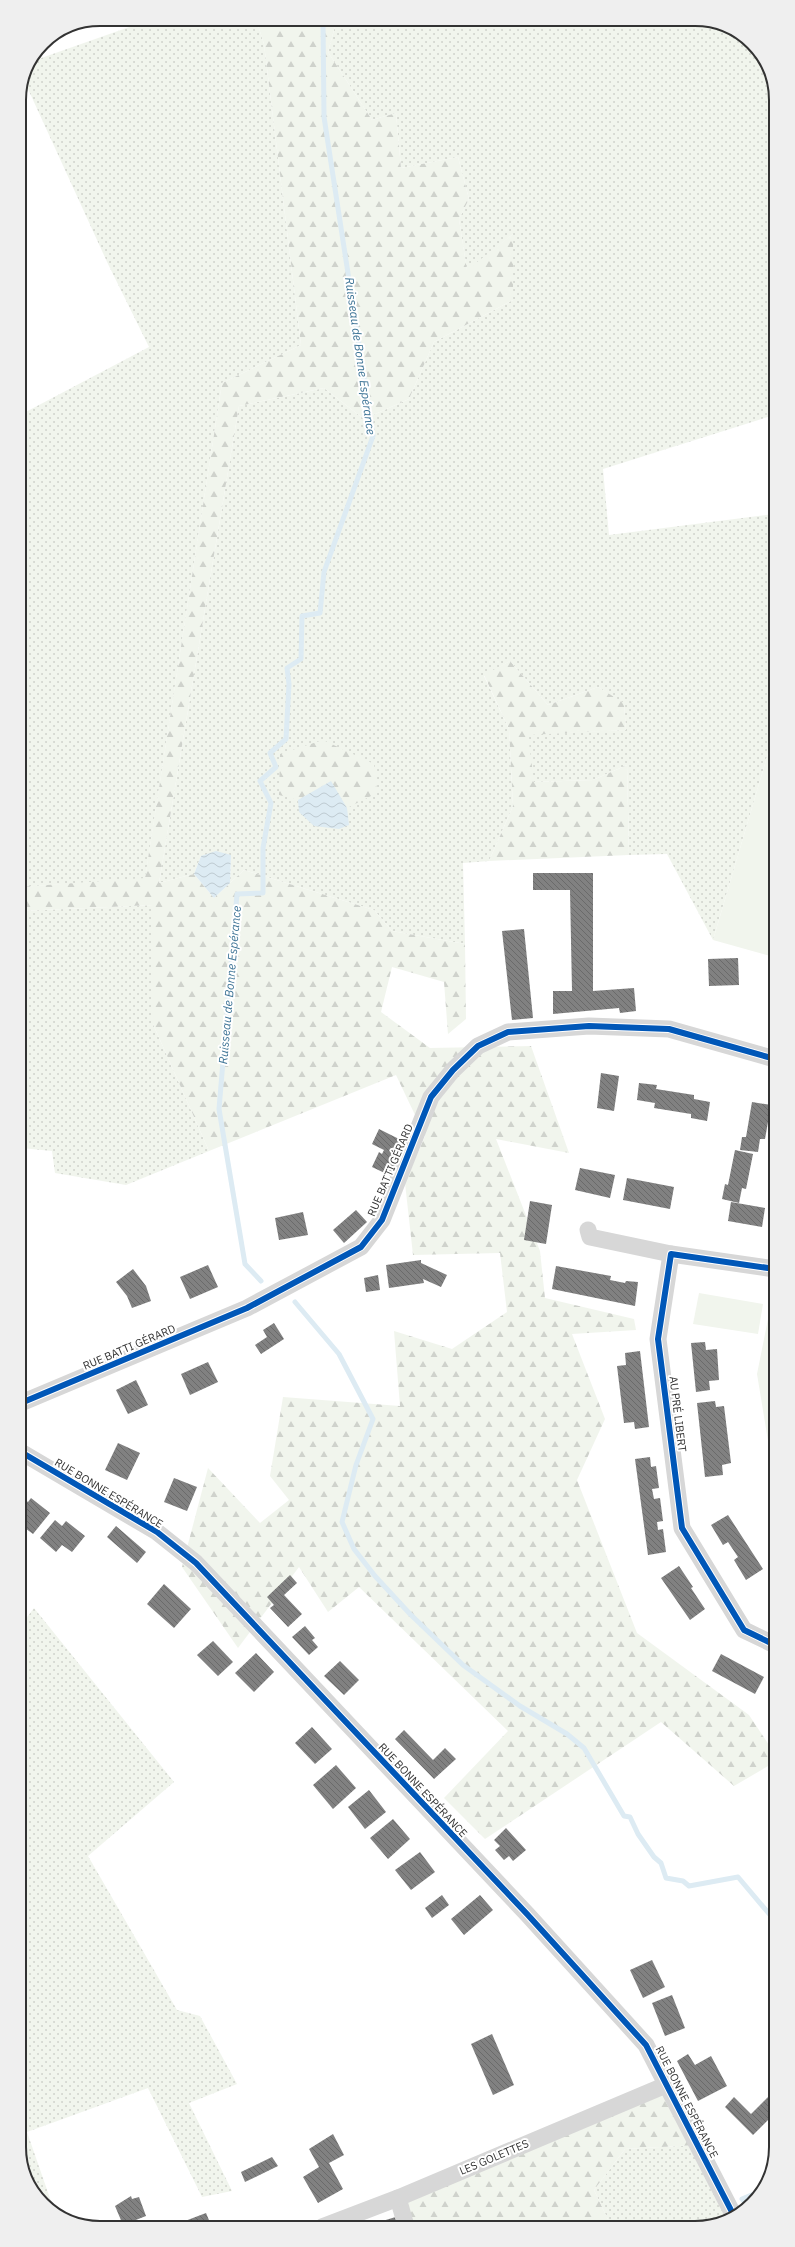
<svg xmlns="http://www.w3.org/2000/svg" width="795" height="2247" font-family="'IBM Plex Sans',sans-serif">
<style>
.grass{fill:url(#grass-dots)}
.forest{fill:url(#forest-firs)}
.park{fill:#f1f5ed}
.water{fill:url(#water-waves)}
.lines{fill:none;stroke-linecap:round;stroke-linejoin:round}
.stream{stroke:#ddebf3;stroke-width:5}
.building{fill:url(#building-back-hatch)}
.minor{stroke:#d7d7d7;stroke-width:17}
.cycleway-casing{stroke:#fff;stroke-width:8}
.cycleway{stroke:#0057b8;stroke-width:6}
.labels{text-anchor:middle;stroke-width:4;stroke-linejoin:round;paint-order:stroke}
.street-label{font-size:11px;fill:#333;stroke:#fff}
.water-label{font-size:12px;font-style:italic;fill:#3f7597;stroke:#fff}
.rim{fill:none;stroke:#333;stroke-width:2}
</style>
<defs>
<pattern id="grass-dots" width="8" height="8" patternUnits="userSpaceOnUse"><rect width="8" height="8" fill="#f1f5ed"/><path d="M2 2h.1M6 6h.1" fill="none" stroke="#cfd2cc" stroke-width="1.8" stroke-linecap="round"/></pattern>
<pattern id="forest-firs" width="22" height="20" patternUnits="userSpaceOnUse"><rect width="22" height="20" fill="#f1f5ed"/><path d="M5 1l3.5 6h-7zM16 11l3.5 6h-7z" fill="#cfd2cc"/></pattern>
<pattern id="water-waves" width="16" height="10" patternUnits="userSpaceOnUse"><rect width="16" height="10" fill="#ddebf3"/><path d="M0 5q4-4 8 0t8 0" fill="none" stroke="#becad1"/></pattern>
<pattern id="building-back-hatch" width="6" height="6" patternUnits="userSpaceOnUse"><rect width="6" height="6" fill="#818181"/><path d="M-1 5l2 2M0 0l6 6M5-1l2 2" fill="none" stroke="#6a6a6a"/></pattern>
</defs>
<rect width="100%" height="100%" fill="#fff"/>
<!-- grass -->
<g class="grass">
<path d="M152,19H256L264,44L301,345L222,383L145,879L20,887V415L149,347L108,264L23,78L25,69L30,62Z"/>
<path d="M337,19H700L748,39L773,79L774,415L603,469L609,535L774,514V733L713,940L667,854L629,855L627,765L593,780L533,782L527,734L626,730L624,704L598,687L548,705L510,661L484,676L509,729L513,806L489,861L463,863L465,944L392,931L374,910L244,870L230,883L231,855L201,856L194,874L159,883L239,406L324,388L364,419L409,399L434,342L513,300V234L467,271L459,219L469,199L458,157L401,168L396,113L372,120L328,52Z"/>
<path d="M153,905V1024L209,1151L126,1185L55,1173L52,1151L21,1148L20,911Z"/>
<path d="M34,1608L174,1782L88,1856L177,2010L200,2016L237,2084L189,2103L232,2191L202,2197L148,2088L27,2132L53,2207L47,2208L22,2168L21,1625Z"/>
<path d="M697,2145L733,2214L716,2225L611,2226L594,2190L625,2149Z"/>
</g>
<!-- forest -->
<g class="forest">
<path d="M256,19H337L328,52L372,120L396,113L401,168L458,157L469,199L459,219L467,270L513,234V300L434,342L409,399L364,419L324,388L239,406L159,883L194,874L214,898L244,870L374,910L392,931L465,944L466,1019L448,1034L444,982L392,967L381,1012L430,1048L531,1046L569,1153L496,1139L540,1251L545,1298L634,1319L636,1330L572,1334L605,1419L577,1480L637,1633L749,1715L775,1754V1762L734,1786L661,1722L485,1839L444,1798L508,1731L359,1587L328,1612L299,1567L238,1648L182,1567L208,1468L260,1523L289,1500L270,1476L283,1397L400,1406L394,1331L452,1349L507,1312L500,1253L413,1255L405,1183L425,1136L396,1075L209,1151L153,1024V905L20,911V887L145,878L222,383L301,345L264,44Z"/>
<path d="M510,661L548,705L598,687L624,703L626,730L528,735L534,782L593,780L627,765L629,855L489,861L513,806L509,729L484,675Z"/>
<path d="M323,740L374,764L377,793L347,808L331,781L298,800L279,795L280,754Z"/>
<path d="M666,2085L697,2145L625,2149L594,2190L611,2226H406L398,2198Z"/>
</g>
<!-- park -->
<g class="park">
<path d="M774,733V957L713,940Z"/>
<path d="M699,1293L763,1304L758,1334L693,1324Z"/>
<path d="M773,1294H775V1464L770,1453L757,1374Z"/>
</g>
<!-- water -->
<g class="water">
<path d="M331,781L347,808L349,825L339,829L314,826L299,812L298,800Z"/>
<path d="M216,851L231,855L230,883L214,898L194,874L201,856Z"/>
</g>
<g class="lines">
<!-- stream -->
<g class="stream">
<path d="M261,1281L245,1264L219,1109L237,894L263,893V848L271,803L260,781L276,767L270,753L286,739L289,684L287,668L301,659L302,616L320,613L324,572L373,436L324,117L323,19"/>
<path d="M295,1302L339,1354L373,1419L356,1465L342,1522L354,1549L375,1576L410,1614L463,1665L520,1706L567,1734L584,1748L624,1816L630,1817L638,1834L654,1857L661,1863L666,1878L683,1881L689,1886L738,1877L776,1922"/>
<path d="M747,2205L742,2199L761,2191"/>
</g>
</g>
<!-- building -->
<g class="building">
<path d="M533,873H593V991L634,988L636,1011L620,1013L619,1008L553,1014V991H572L570,890H533Z"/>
<path d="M524,929L533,1018L512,1020L502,931Z"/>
<path d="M738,958L739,985L709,986L708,959Z"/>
<path d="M601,1073L619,1076L614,1111L597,1108Z"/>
<path d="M639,1083L657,1085L656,1089L694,1095V1099L710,1102L707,1121L691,1118V1114L654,1108L655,1103L637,1100Z"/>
<path d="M752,1102L771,1105L765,1139H760L758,1152L740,1150L742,1137H746Z"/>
<path d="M379,1129L403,1141L394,1160L398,1162L391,1176L372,1167L379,1152L382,1154L384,1150L372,1144Z"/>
<path d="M735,1150L753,1154L746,1189L742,1188L739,1203L722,1199L725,1184L728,1185Z"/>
<path d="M580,1168L615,1175L610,1198L575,1190Z"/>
<path d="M627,1178L674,1187L670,1209L623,1200Z"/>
<path d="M530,1201L552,1205L546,1244L524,1240Z"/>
<path d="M731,1202L765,1208L762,1227L728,1221Z"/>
<path d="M356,1210L367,1222L344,1243L333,1230Z"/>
<path d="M303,1212L308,1235L279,1240L275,1218Z"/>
<path d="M421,1260V1263L447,1275L441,1287L423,1279L424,1283L389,1288L386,1265Z"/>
<path d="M208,1265L218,1287L190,1299L180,1277Z"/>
<path d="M556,1266L611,1276L610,1280L625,1283L626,1281L638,1282L635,1306L552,1289Z"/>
<path d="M133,1269L146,1286L151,1301L132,1308L127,1296L116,1282Z"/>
<path d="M378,1275L380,1290L366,1292L364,1278Z"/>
<path d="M274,1323L284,1339L261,1354L255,1345L267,1337L263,1330Z"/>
<path d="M705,1342L706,1350L717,1349L719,1380L709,1381L710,1390L696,1392L691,1343Z"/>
<path d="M640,1351L649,1427L635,1429L634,1422L624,1423L617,1366L626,1365L625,1353Z"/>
<path d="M208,1362L218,1382L190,1395L181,1374Z"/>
<path d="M136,1380L148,1405L128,1414L116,1390Z"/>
<path d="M715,1401L716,1407L724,1406L731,1463L722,1465L723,1475L705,1477L697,1403Z"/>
<path d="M118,1443L140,1453L127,1480L105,1470Z"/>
<path d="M650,1457L651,1467L656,1466L659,1488L652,1489L654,1499L660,1498L663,1521L657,1522L658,1530L663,1529L666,1552L648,1555L635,1459Z"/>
<path d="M174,1478L197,1487L187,1511L164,1502Z"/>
<path d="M21,1497L28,1502L31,1498L50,1513L33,1534L21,1525Z"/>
<path d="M728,1515L763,1569L746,1580L734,1560L738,1557L728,1542L723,1545L711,1525Z"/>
<path d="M55,1520L62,1526L66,1521L85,1536L72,1552L62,1545L56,1552L40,1538Z"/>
<path d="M116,1526L146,1552L137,1563L107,1537Z"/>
<path d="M679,1566L693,1587L691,1588L705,1609L690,1620L661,1578Z"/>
<path d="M290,1575L297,1583L284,1595L302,1614L288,1627L270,1608L274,1605L267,1597Z"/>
<path d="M164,1584L191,1609L174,1628L147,1604Z"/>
<path d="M305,1626L315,1638L312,1640L318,1647L309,1655L292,1637Z"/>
<path d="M213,1641L233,1662L218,1676L197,1655Z"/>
<path d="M256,1653L274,1672L254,1692L235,1673Z"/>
<path d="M721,1654L764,1677L755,1694L712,1671Z"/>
<path d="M340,1661L359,1680L344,1695L324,1676Z"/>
<path d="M312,1727L332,1749L315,1764L295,1743Z"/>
<path d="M404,1730L433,1760L445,1748L456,1759L434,1779L395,1739Z"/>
<path d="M336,1765L356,1788L333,1809L313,1785Z"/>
<path d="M369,1790L386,1812L365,1829L348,1807Z"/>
<path d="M393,1819L410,1839L388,1859L370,1838Z"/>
<path d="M506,1828L526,1850L513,1861L509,1856L504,1860L495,1850L500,1846L494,1840Z"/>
<path d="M420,1852L435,1872L411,1890L395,1870Z"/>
<path d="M442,1895L449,1905L432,1918L425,1908Z"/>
<path d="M480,1895L493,1910L464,1935L451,1919Z"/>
<path d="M652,1960L665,1987L643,1998L630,1970Z"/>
<path d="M672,1995L685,2028L665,2036L652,2003Z"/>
<path d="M492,2034L514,2085L493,2095L471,2044Z"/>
<path d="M688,2054L695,2065L711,2056L727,2086L698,2101L677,2061Z"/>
<path d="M776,2089V2112L753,2135L725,2107L734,2097L751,2114Z"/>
<path d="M333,2134L344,2155L329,2163L343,2189L318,2203L303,2177L319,2167L309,2149Z"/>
<path d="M272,2157L278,2166L245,2182L241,2172Z"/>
<path d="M131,2196L132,2199L139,2197L146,2216L123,2225L115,2206Z"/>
<path d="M206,2213L211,2225L205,2227H187L185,2221Z"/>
<path d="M399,2216L402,2227H380L379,2222Z"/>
</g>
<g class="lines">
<!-- minor -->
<g class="minor">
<path d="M588,1230L590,1237L671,1254"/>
<path d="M775,1269L671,1254L658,1339L682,1528L744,1630L775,1645"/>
<path d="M21,1403L247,1308L361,1247L382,1220L431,1097L453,1070L478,1046L508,1032L589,1026L669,1029L775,1059"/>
<path d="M21,1452L157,1532L196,1563L527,1914L646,2045L733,2214"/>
<path d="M398,2198L406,2226"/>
<path d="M322,2227L398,2198L666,2085"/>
</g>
<defs>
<g id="cycleway">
<path d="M775,1269L671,1254L658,1339L682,1528L744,1630L775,1645"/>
<path d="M21,1403L247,1308L361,1247L382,1220L431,1097L453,1070L478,1046L508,1032L589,1026L669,1029L775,1059"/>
<path d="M21,1452L157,1532L196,1563L527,1914L646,2045L733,2214"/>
</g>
</defs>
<!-- cycleway casing -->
<use href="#cycleway" class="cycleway-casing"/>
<!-- cycleway -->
<use href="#cycleway" class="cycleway"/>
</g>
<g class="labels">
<!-- street labels -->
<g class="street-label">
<text transform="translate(390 1170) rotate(-67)" y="4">RUE BATTI GÉRARD</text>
<text transform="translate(129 1347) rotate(-23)" y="4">RUE BATTI GÉRARD</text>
<text transform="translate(678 1414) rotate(83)" y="4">AU PRÉ LIBERT</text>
<text transform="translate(109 1493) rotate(31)" y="4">RUE BONNE ESPÉRANCE</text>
<text transform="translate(423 1790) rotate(47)" y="4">RUE BONNE ESPÉRANCE</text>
<text transform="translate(687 2102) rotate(63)" y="4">RUE BONNE ESPÉRANCE</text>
<text transform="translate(494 2157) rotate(-23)" y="4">LES GOLETTES</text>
</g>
<!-- water labels -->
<g class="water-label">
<text transform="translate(360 356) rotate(82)" y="4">Ruisseau de Bonne Espérance</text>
<text transform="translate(230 985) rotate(-85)" y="4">Ruisseau de Bonne Espérance</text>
</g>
</g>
<!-- crop -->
<path d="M0 0H795V2247H0ZM100 26H695A74 74 0 0 1 769 100V2147A74 74 0 0 1 695 2221H100A74 74 0 0 1 26 2147V100A74 74 0 0 1 100 26Z" fill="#efefef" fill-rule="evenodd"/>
<path class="rim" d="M100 26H695A74 74 0 0 1 769 100V2147A74 74 0 0 1 695 2221H100A74 74 0 0 1 26 2147V100A74 74 0 0 1 100 26Z"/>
</svg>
